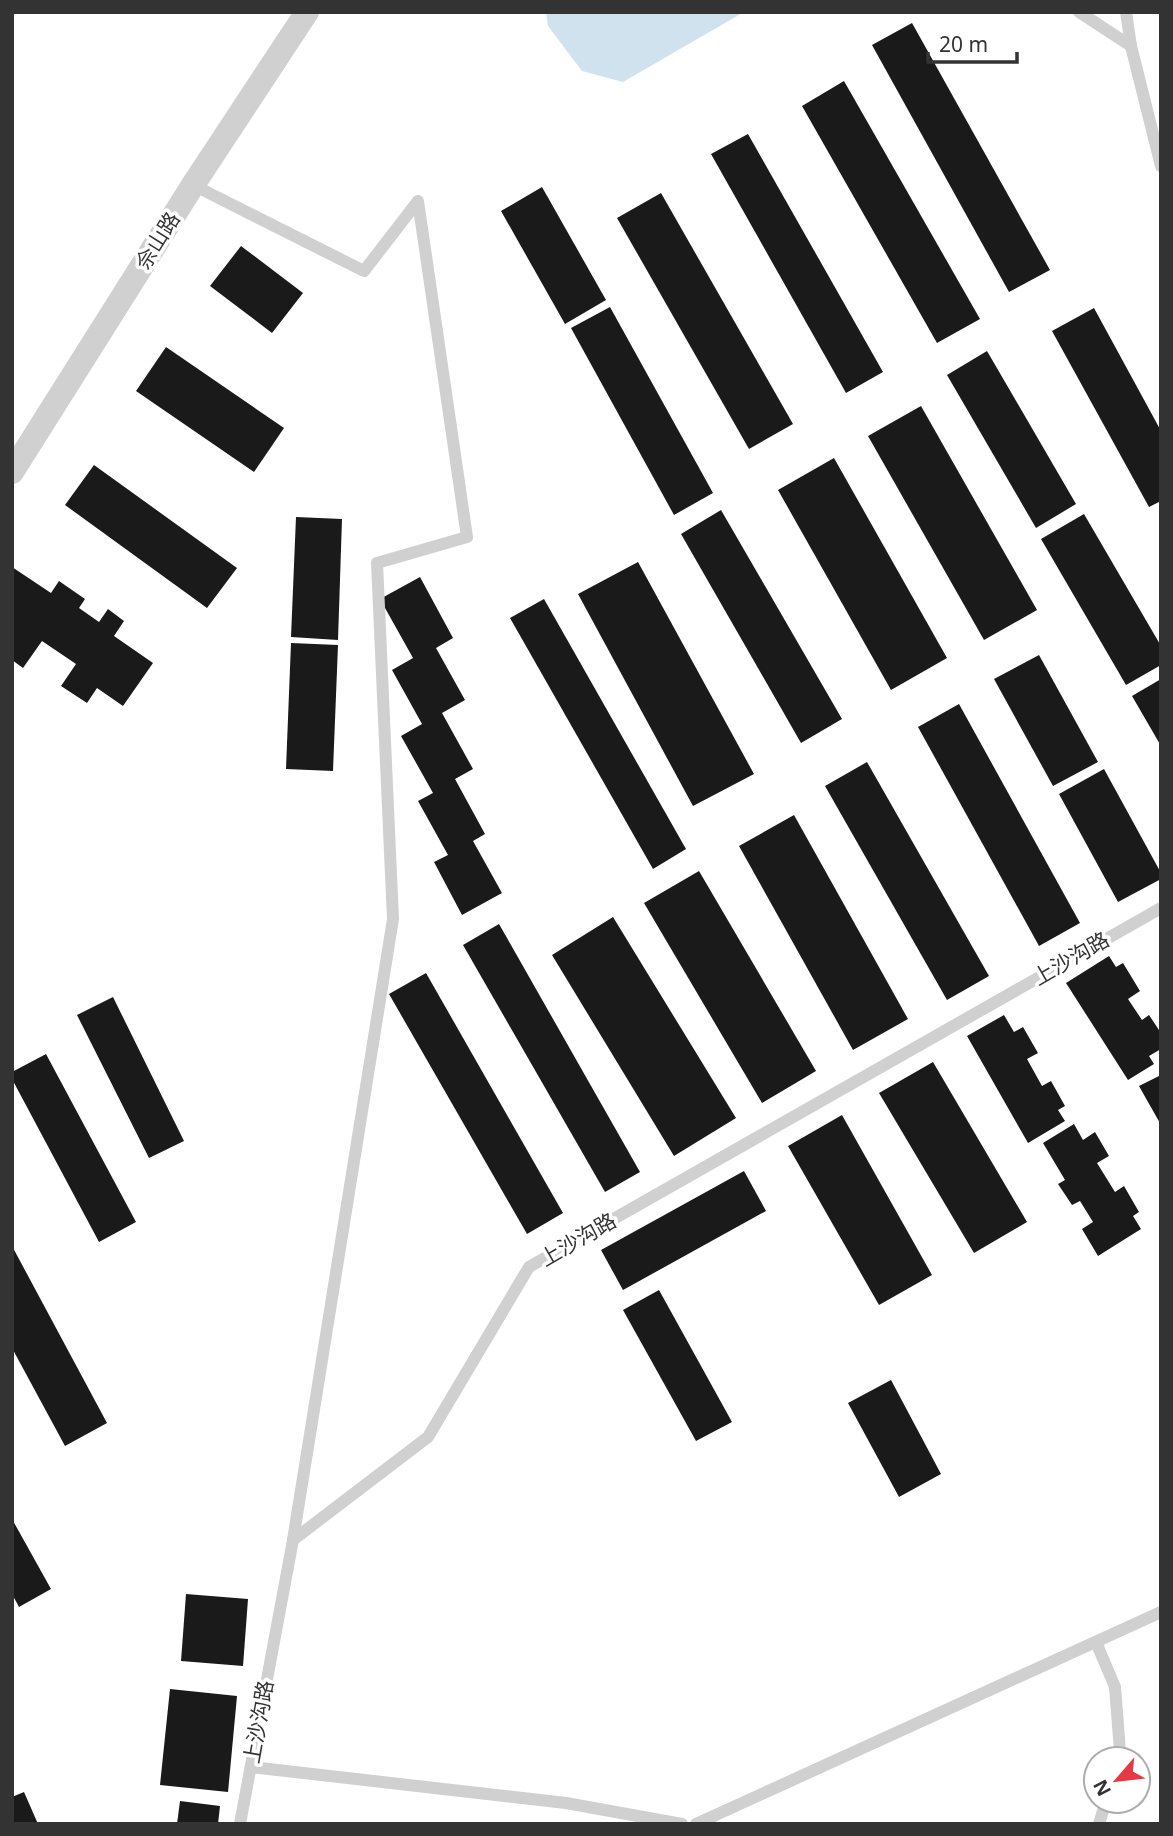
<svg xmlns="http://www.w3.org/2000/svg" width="1173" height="1836" font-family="'Noto Sans','Noto Sans SC',sans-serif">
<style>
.water{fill:#cfe2ee}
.building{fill:#1a1a1a}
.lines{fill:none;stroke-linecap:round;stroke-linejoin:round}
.lane{stroke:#d0d0d0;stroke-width:12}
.street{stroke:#d0d0d0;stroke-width:24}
.labels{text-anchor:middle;stroke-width:7;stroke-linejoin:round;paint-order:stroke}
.street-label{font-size:21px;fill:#333;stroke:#fff}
</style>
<rect width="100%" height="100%" fill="#fff"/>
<!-- water -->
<path class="water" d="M546,12H744L623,82L582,71L548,26Z"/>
<!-- building -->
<g class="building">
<path d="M912,23L1050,270L1009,292L872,45Z"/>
<path d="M844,81L980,319L937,343L802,106Z"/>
<path d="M748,134L883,372L846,393L711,154Z"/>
<path d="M542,187L606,300L565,324L501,211Z"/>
<path d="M661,193L793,424L749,449L617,218Z"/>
<path d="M241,246L303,293L272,333L210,286Z"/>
<path d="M610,307L713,493L674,515L571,328Z"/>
<path d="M1094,308L1161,431V501L1149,507L1052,331Z"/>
<path d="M166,347L284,428L254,472L136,391Z"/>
<path d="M987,351L1076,504L1036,528L947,375Z"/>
<path d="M921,406L1037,610L984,640L868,436Z"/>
<path d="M834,458L947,658L891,690L778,490Z"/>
<path d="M94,465L237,568L207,608L65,505Z"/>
<path d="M721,510L842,719L801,743L681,534Z"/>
<path d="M1084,514L1161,646V665L1126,685L1041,539Z"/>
<path d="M296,517L342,519L338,640L291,637Z"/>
<path d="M638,562L754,774L693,806L578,594Z"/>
<path d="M12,567L51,593L59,581L85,599L79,608L99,622L108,609L124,621L114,636L153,663L123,706L97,688L87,703L61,686L76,664L42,641L23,668L12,660Z"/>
<path d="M420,577L453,638L436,648L465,700L442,713L473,769L455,779L485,834L473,841L502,893L462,915L434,862L448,855L418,801L433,793L401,736L422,724L392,670L413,658L380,599Z"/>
<path d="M544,599L686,849L653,869L510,618Z"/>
<path d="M291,643L338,645L333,771L286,769Z"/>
<path d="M1039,655L1098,762L1053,786L994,679Z"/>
<path d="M1161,679V746L1132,696Z"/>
<path d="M959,704L1080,923L1039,946L918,727Z"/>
<path d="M867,762L989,976L947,1000L825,786Z"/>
<path d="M1104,769L1161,873V879L1118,902L1059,794Z"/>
<path d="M794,815L908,1019L853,1050L739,846Z"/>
<path d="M699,871L816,1071L762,1103L644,903Z"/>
<path d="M613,917L736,1118L674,1156L552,955Z"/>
<path d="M499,924L640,1172L605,1192L463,945Z"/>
<path d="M1109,956L1116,967L1123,963L1140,991L1128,999L1142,1020L1149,1015L1161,1033V1049L1149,1056L1154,1064L1128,1080L1066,983Z"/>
<path d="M426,973L563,1213L527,1234L389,994Z"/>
<path d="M113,997L184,1141L149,1158L77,1015Z"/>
<path d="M1004,1015L1014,1032L1023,1027L1038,1053L1027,1059L1042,1086L1051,1081L1065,1106L1058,1110L1065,1121L1028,1143L967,1036Z"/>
<path d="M46,1054L136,1222L99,1242L12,1079V1072Z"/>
<path d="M933,1062L1027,1222L974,1253L879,1093Z"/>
<path d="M1161,1075V1125L1139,1086Z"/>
<path d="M842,1115L932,1275L879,1305L788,1146Z"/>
<path d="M1074,1124L1083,1140L1095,1132L1109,1156L1097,1163L1115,1192L1124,1186L1139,1212L1133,1216L1141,1229L1098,1256L1082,1229L1093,1222L1080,1201L1072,1205L1058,1184L1065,1180L1043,1143Z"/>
<path d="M744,1171L766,1211L623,1290L601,1250Z"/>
<path d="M12,1246L107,1423L65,1446L12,1348Z"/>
<path d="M659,1290L732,1422L696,1441L623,1310Z"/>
<path d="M891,1380L941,1474L899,1497L848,1403Z"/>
<path d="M12,1519L51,1589L19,1607L12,1594Z"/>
<path d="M186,1594L248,1599L243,1666L181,1661Z"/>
<path d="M170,1689L237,1696L228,1792L160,1785Z"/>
<path d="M24,1792L38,1824H12V1797Z"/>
<path d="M180,1801L220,1806L218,1824H177Z"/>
</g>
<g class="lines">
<!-- lane -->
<g class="lane">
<path d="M1079,12L1131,46"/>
<path d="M1126,12L1131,46L1161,166"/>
<path d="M193,185L364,271L418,201L467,537L377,563L393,919L293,1540"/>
<path d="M1096,1642L1115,1687L1120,1751L1117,1759"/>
<path d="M251,1767L566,1803L682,1824"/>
<path d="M240,1824L293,1540L428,1437L529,1267L1161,908"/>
<path d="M696,1824L1161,1612"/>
<path d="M1099,1824L1106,1801"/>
</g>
<!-- street -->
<path class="street" d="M12,472L193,185L307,12"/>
</g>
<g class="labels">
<!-- street labels -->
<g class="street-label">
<text transform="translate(158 241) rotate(-58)" y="7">佘山路</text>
<text transform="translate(1071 959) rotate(-30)" y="7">上沙沟路</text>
<text transform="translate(578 1240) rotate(-30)" y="7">上沙沟路</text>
<text transform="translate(259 1722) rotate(-80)" y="7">上沙沟路</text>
</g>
</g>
<!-- border -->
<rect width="1173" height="1836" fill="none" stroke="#333333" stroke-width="28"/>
<!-- north arrow -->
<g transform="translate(1117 1780) rotate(242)"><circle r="33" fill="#ffffff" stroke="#adadad" stroke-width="2"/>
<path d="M0-5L12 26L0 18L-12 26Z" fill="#e63946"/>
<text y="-10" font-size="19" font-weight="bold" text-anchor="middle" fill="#333333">N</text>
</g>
<!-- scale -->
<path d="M928 52v10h89v-10" fill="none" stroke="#333333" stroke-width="3.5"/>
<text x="939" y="52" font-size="21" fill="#333333" stroke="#ffffff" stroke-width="5" paint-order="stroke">20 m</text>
</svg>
